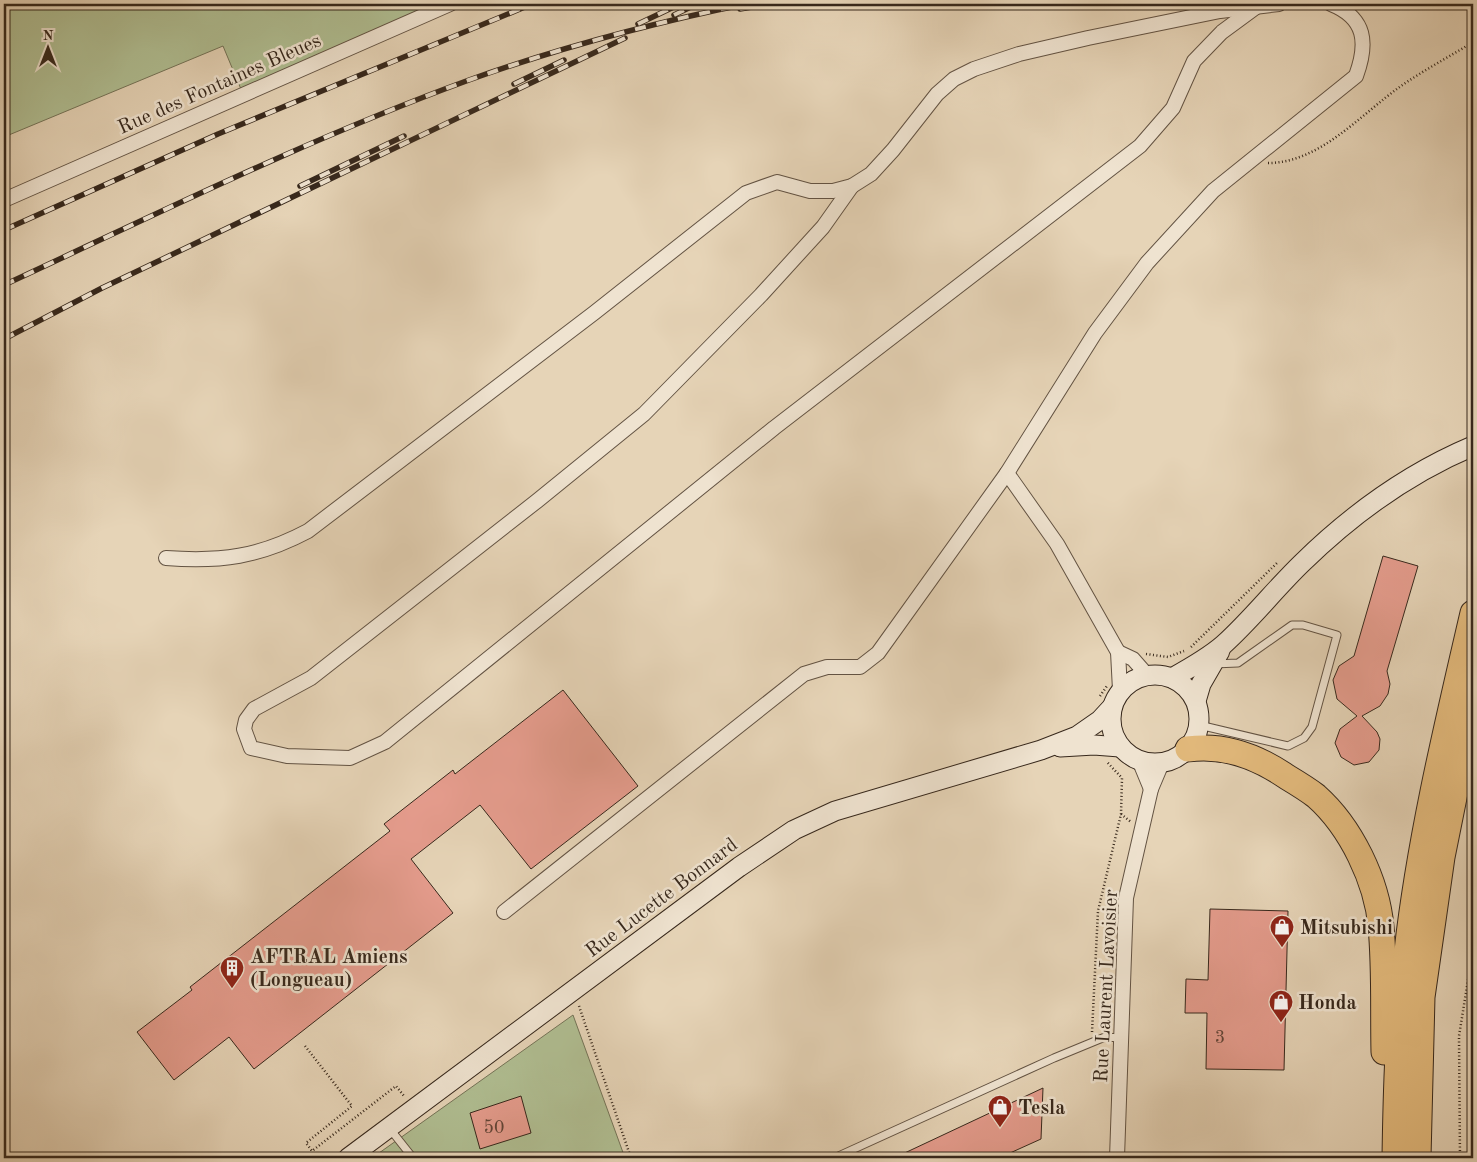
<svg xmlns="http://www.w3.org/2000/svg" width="1477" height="1162" font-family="'Old Standard TT',serif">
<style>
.green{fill:#b0be92;stroke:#747357}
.building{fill:#e59c8d;stroke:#37281c}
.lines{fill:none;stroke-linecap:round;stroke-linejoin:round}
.lane-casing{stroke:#635343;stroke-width:9}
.street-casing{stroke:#635343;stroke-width:16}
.secondary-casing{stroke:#37281c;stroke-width:21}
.highway-casing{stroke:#37281c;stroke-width:27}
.path{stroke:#37281c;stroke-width:2.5;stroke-dasharray:1 2.5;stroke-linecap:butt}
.lane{stroke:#efe3d0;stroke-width:7}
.street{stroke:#efe3d0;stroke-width:14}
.secondary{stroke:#efe3d0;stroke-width:19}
.highway{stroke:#e3ba7c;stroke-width:25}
.rail-casing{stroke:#37281c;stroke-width:5.5}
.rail{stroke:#efe3d0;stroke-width:4;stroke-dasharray:11;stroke-linecap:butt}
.labels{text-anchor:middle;stroke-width:5;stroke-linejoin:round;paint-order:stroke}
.number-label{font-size:18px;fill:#624538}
.street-label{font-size:20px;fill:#37281c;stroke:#efe3d0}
.poi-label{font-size:20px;font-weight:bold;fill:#37281c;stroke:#efe3d0;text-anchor:start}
</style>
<rect width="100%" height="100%" fill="#e6d4b7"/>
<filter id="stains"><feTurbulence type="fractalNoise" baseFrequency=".004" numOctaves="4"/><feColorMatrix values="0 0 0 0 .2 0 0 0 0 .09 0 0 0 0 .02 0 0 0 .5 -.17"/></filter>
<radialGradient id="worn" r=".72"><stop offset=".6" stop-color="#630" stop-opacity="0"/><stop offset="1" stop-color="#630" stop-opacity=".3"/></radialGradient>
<!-- green -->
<g class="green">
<path d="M4,4H450L243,94L223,46L4,137Z"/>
<path d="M573,1015L625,1158H372Z"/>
</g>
<!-- building -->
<g class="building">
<path d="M1383,556L1418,566L1387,671L1390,684L1388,694L1380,706L1362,716L1377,732L1380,739L1379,750L1369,762L1354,765L1341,757L1335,743L1340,729L1357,716L1337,699L1333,680L1339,666L1354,656Z"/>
<path d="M563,690L638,786L531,869L480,805L411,859L453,913L254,1069L229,1037L174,1080L137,1032L192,990L190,987L390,831L384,824L453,770L455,774Z"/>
<path d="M1210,909L1288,911L1284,1070L1206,1069L1207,1013H1185L1186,979L1208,980Z"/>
<path d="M1043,1088L1041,1139L999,1158H894Z"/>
<path d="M521,1096L531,1133L480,1149L470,1113Z"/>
</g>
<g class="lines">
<defs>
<g id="lane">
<path d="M1199,725L1288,746L1304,738L1312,727L1337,635L1303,625H1292L1238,663L1214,664"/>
<path d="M390,1129L413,1158"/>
<path d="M834,1158L1054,1058L1105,1037L1121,1038"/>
</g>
<g id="street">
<path d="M852,186L823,227L761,295L644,414L537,501L311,678L254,709L246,720L244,729L251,748L287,756L350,758L385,742L774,428L1140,146L1173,108L1194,61L1222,32L1256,7"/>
<path d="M4,200L450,4"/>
<path d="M1007,473L1057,544L1118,652L1120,690"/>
<path d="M166,558C221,562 259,557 308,531L594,313L746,193L777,182L810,191H833L852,186L871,174L893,150L937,94L954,79L974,69L1019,54L1088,38L1220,11L1279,4"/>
<path d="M1118,652L1133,659L1147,675"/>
<path d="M1139,760L1151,789"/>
<path d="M504,912L804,674L827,667H860L878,653L1007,473L1095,333L1147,263L1213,191L1356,76C1368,43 1366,18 1331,4"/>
<path d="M1117,1158L1126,898L1151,789L1162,763"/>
</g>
<g id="secondary">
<circle cx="1155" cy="719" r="44"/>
<path d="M1172,678C1190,668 1208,658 1223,645C1251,620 1275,589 1302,563C1352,514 1409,473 1473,446"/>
<path d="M1196,701L1201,684L1220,651"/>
<path d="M1060,747L1094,745L1120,747"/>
<path d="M348,1158L739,867L794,830L835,811L1041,750L1077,736L1100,720L1112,707"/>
</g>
<g id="highway">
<path d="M1188,749C1224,744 1258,757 1287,777C1297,783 1307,789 1316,796C1351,827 1377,881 1381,927C1385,968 1383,1011 1384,1052"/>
<path d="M1395,1158C1396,1089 1398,1020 1407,951C1420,837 1447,725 1473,613"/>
<path d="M1418,1158L1422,997L1442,857L1473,703"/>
</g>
</defs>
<!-- lane casing -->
<use href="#lane" class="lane-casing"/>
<!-- street casing -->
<use href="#street" class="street-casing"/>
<!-- secondary casing -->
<use href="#secondary" class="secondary-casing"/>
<!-- highway casing -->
<use href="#highway" class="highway-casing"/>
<!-- path -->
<g class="path">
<path d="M1268,163C1320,163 1361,114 1401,86C1424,70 1449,57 1473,42"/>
<path d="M1191,647L1278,562"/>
<path d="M1146,654L1168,657L1184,651"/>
<path d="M1100,696L1107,686"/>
<path d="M1121,814L1131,822"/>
<path d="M579,1006L631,1158"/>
<path d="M1092,1032L1098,911L1121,814L1122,778L1107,762"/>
<path d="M305,1046L352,1106L306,1143L312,1151L396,1086L404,1096"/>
<path d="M1460,1158L1459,1036L1473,949"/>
</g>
<!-- lane -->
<use href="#lane" class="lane"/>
<!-- street -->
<use href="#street" class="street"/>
<!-- secondary -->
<use href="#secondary" class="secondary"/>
<!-- highway -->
<use href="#highway" class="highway"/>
<defs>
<g id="rail">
<path d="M740,9L769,4"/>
<path d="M674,15L697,4"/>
<path d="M638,24L680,4"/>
<path d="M514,84L564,60"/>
<path d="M300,186L404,136"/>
<path d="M4,230L218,134L532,4"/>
<path d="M4,285C157,214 310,138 469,80C559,48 652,23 746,4"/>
<path d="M4,339L102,288L625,38"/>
</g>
</defs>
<!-- rail casing -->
<use href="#rail" class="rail-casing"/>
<!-- rail -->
<use href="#rail" class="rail"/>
</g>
<!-- icons -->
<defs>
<symbol id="shop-pin" viewBox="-11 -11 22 30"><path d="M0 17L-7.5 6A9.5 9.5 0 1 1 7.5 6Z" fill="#8f2418" stroke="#efe3d0"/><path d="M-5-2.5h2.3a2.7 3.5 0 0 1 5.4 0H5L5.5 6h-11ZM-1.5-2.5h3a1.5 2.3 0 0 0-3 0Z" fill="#fff"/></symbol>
<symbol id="building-pin" viewBox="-11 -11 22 30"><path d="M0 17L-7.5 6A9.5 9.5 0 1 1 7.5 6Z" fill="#8f2418" stroke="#efe3d0"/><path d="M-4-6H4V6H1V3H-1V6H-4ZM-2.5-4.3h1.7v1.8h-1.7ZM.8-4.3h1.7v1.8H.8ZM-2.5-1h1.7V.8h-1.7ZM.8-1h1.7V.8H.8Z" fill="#fff"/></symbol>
</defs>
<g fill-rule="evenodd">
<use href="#shop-pin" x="1268" y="913" width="28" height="38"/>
<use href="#building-pin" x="218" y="954" width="28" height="38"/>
<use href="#shop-pin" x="1267" y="988" width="28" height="38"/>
<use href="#shop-pin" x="986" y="1093" width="28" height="38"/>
</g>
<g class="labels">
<!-- number labels -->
<g class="number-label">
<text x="1220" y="1043">3</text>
<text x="494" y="1133">50</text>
</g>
<!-- street labels -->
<g class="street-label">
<text transform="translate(219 83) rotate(-24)" y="7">Rue des Fontaines Bleues</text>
<text transform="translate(661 897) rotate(-37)" y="7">Rue Lucette Bonnard</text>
<text transform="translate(1105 986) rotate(-87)" y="7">Rue Laurent Lavoisier</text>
</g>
<!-- poi labels -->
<g class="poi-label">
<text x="1300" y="934">Mitsubishi</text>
<text x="250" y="963">AFTRAL Amiens<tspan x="250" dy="23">(Longueau)</tspan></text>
<text x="1298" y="1009">Honda</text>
<text x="1018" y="1114">Tesla</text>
</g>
</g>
<!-- margin -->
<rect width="1477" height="1162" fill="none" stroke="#e6d4b7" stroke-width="20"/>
<rect x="5" y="5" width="1467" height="1152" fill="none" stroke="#37281c" stroke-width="2.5"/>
<rect x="10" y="10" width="1457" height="1142" fill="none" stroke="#37281c"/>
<!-- north arrow -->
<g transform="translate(48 48)" stroke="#efe3d0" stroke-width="4" paint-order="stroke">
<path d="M0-4L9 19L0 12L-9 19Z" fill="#37281c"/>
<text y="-8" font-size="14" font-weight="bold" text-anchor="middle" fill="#37281c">N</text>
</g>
<rect width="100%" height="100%" filter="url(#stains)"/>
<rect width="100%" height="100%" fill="url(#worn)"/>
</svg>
